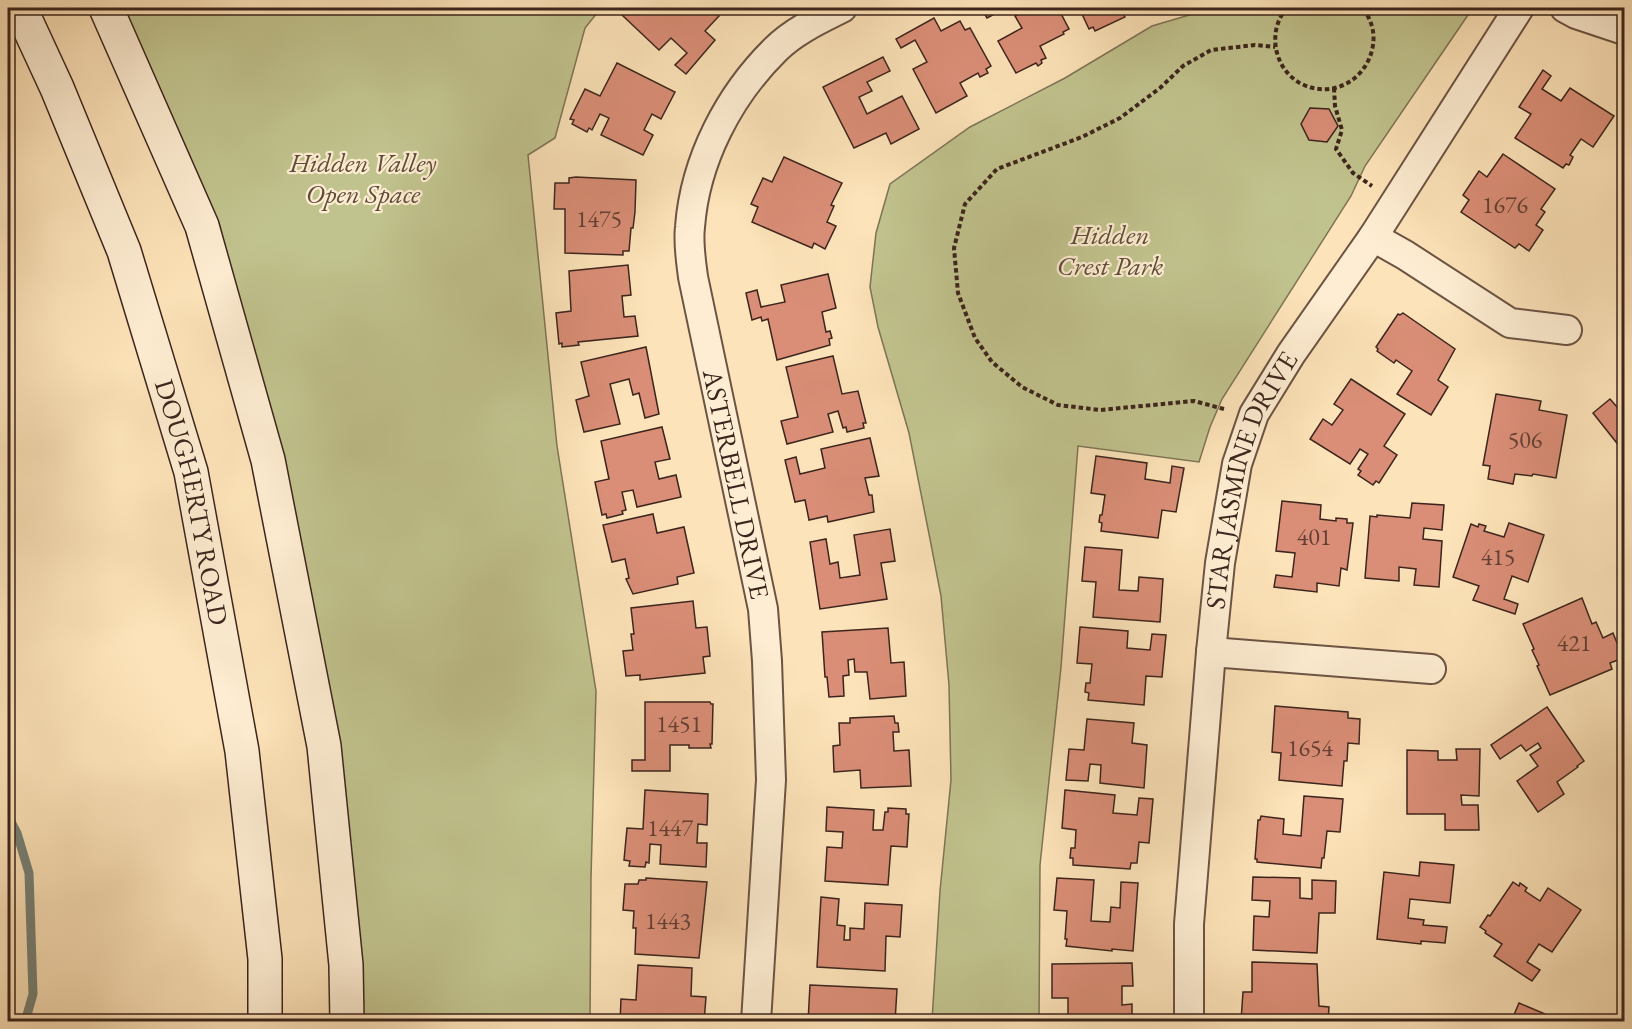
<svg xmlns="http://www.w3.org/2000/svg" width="1632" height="1029" font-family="'EB Garamond',serif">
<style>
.green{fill:#c1c38e;stroke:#7e7456;stroke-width:1.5}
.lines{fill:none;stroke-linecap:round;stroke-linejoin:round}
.stream{stroke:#778177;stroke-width:9}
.building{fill:#da8e77;stroke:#3c251d;stroke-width:1.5}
.street-casing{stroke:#6c5444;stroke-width:32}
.secondary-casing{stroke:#3c251d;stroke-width:36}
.path{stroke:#3c251d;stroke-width:4;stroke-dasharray:4.5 3;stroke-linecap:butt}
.street{stroke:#feedd2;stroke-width:28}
.secondary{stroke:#feedd2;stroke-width:33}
.labels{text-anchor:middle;stroke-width:4.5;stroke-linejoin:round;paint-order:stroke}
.number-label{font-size:24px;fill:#643f34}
.park-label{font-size:27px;font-style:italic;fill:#5d4c39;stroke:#feedd2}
.street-label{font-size:27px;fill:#3c251d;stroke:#feedd2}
</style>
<rect width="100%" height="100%" fill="#fde3b9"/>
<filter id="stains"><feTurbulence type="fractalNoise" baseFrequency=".00333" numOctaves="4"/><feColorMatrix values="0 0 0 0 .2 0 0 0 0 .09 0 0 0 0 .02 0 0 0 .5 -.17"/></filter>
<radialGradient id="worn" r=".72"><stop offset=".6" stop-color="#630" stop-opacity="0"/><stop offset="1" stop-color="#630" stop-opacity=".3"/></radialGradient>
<!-- green -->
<g class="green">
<path d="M106,8H601L585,28L555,138L528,155L557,446L596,691L591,878L590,1021H347L268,460Z"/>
<path d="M1213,8H1469L1470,12L1365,166L1351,196L1222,399L1210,427L1199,462L1078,446L1061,667L1040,865L1039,1021H932L940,891L951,780L949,685L941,596L930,539L909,433L878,327L870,287L876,233L890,184L970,127L1065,78L1152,26Z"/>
</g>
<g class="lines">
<!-- stream -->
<path class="stream" d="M8,816L17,833L29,873L33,994L25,1022"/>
</g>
<!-- building -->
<g class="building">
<path d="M629,8H711L719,16L705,31L715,40L686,74L675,65L687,53L671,38L659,50L622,15Z"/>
<path d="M981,8H1006L987,18Z"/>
<path d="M1027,8H1058L1069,29L1063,32L1064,34L1040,46L1046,58L1041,60L1042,63L1038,66L1036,63L1016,73L998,41L1022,28L1015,16L1028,9Z"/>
<path d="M1083,8H1120L1125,17L1095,31L1093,27L1089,29L1082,14L1085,12Z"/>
<path d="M934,18L941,31L960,21L965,30L970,28L991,66L986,69L988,73L980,77L978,73L960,83L967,96L936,113L913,69L927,62L915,40L901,48L896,39Z"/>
<path d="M883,57L890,71L867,82L872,91L859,97L867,114L902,96L919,129L891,144L886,133L854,148L823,87Z"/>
<path d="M617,63L675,92L661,119L652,114L644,130L653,135L643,155L601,135L609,118L600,114L592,130L589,128L587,132L572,124L574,120L570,119L585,89L600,96Z"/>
<path d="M1543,70L1551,76L1542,89L1561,101L1570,88L1614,116L1593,147L1581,139L1570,155L1573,157L1569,165L1566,164L1563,168L1515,138L1531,114L1519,107Z"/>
<path d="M1310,108L1329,109L1338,126L1327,142L1309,140L1301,124Z"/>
<path d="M1503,154L1555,189L1541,209L1545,212L1536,225L1543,230L1529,251L1519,244L1515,248L1461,212L1469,200L1463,195L1479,171L1487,177Z"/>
<path d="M784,157L842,183L831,205L834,206L827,222L836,226L825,249L814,243L812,248L752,222L758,207L751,204L763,178L772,182Z"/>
<path d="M576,177L636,180L635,212L633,228H631L629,251H623V255L565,253V209H554L555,183H569V178Z"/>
<path d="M628,265L631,295L622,296L624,317L635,316L638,336L578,342L579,345L562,347V343L559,344L556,313L571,311L569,271Z"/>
<path d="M828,274L836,308L822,312L826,332L830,331L832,338L829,339L830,345L777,360L768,319L762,321L761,317L752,320L746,293L757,290L761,307L785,302L781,285Z"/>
<path d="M1403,313L1455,349L1438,380L1448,387L1431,415L1397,394L1412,371L1396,360L1394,363L1377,351L1378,349L1376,347L1398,314L1400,315Z"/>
<path d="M646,347L659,414L645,418L639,393L633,395L629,379L610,384L620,424L584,432L576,400L589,396L581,362Z"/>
<path d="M833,356L842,394L858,391L866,423H863L864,428L847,432L846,427L843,428L838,411L828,414L833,432L787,444L781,421L798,417L786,367Z"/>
<path d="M1351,379L1405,414L1384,446L1397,455L1379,483L1376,481L1373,485L1358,475L1361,471L1358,469L1368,454L1360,449L1350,464L1310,439L1323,419L1332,425L1343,410L1334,404Z"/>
<path d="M1496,394L1541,401L1539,410L1567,415L1556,478L1533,474L1532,476L1515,474L1513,484L1488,479L1490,466L1483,465Z"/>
<path d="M1610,399L1617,407L1624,400V452L1593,413Z"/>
<path d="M662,427L670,459L655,462L659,479L676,475L681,497L637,507L633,490L622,492L626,510L622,511L623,514L607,518L606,514L602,515L595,482L609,479L601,441Z"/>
<path d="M870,438L879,476L865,478L869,495H872L874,512L828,522L827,516L809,520L805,500L795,502L785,460L796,457L800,474L825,468L821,449Z"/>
<path d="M1096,456L1147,463L1145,479L1170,483L1172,466L1184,468L1176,512L1162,510L1158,538L1101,531L1102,523L1099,522L1100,515H1102L1105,495L1091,493Z"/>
<path d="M1282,501L1321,505L1320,519L1336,521V518L1347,519V523H1353L1347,570L1341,568L1339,586L1317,583V592L1274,587L1276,575L1292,577L1295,553L1276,551Z"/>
<path d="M1412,503L1444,505L1442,530L1424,528L1423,539L1442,541L1439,587L1414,585L1416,569L1399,567V581L1365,578L1370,516L1377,517V515L1410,518Z"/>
<path d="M653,514L657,533L684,527L694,573L677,577L678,584L633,594L626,579L629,578L625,559L612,562L603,525Z"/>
<path d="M1509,523L1544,535L1528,582L1512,576L1504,599L1518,604L1515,614L1473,600L1479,586L1453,577L1471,524L1478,527L1479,524L1486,526L1484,531L1504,537Z"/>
<path d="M890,529L895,561L881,563L887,599L820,609L810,542L826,539L830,564L838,562L840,578L860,575L854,535Z"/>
<path d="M1085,547L1122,550L1119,590L1138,591L1139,577L1163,579L1160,622L1093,617L1096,582L1082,581Z"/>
<path d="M1582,598L1592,624L1596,622L1603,638L1613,633L1623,658L1610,663L1612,669L1550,695L1537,666L1539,665L1532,650L1534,649L1523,624Z"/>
<path d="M693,601L696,628L707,627L710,656L703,657L705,673L640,680V675L626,676L623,651L633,650L631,634H634L631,608Z"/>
<path d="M1080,627L1128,631L1127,648L1150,650L1152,634L1166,635L1162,677L1146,676L1144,705L1088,700L1089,693L1085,692L1086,683H1090L1092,664L1077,663Z"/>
<path d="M888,628L891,663L904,662L906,696L870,699L867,672H855L854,659L848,660L849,675L843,676L844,696L829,697L827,677H825L822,632Z"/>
<path d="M645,702H710L711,704H713L712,744H710L711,748H689V745H670V771H632V760H645Z"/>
<path d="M1275,706L1348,712V718L1360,719L1359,744L1348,743L1347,761H1344L1342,786L1279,780L1281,753L1272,752Z"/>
<path d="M1547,707L1584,761L1577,766L1578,767L1557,782L1564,794L1538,812L1517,781L1538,766L1530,755L1541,748L1538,743L1526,751L1521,745L1500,759L1491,745Z"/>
<path d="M894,716L895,723H898L899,732H893L894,751L909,750L911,786L861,788L860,770L834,772L833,746L840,745L839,723H850V718Z"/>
<path d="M1087,719L1134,723L1132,743L1147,745L1144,788L1100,783L1101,765L1090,764L1088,781L1066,780L1069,749L1084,750Z"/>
<path d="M1456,749H1480L1479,796L1461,795L1462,805H1478L1479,830H1445V814H1407V750L1438,751V760H1457Z"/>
<path d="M645,790L708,794L707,825L698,824L697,843H707L706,867L660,864L661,845L650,844L649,863L646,862L645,867L629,866L630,861L624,860L627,828L643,829Z"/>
<path d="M1065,790L1115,795L1113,813L1137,815L1139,798L1153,799L1149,843L1139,842L1137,863H1131L1130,869L1073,865V858H1070L1071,848H1075L1076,830L1062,828Z"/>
<path d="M1304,796L1343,799L1340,832L1327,831L1324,858H1322L1321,868L1257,862V859H1255L1258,820H1260L1261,816L1284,819L1283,834L1301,836Z"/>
<path d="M827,807L874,810L873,830H883L885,812H888V808L906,809V814H909L907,847L891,846L888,885L825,881L827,847L842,848L843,832L826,831Z"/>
<path d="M1420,862L1454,865L1450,903L1410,899L1408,918L1424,920L1423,925L1447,927L1445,943L1421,941V944L1377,939L1384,872L1419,876Z"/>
<path d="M1253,877L1300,878V898L1312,899V880L1336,881L1335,913H1319L1317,953L1253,950L1254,916L1269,917L1270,901L1252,900Z"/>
<path d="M646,878L707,882L699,958L635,954L636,928H633L634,911L623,910L625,884H638L639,880H646Z"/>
<path d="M1057,878L1094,880L1091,921L1110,922L1111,907L1120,908L1121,882L1138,883L1133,951L1112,949V951L1066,946L1067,939H1065L1067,911L1054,910Z"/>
<path d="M1513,882L1519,886L1520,883L1527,888L1525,891L1540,901L1548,888L1581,910L1552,952L1539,944L1527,962L1540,970L1532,981L1494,956L1502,944L1485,933L1486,931L1480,927L1488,915L1490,916Z"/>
<path d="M821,897L839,899L837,925L845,926L844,940H850V928L864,929L865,903L902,905L900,937L886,936L885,971L817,967Z"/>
<path d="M1252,962L1317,964L1319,1006L1329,1007L1328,1022L1241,1021L1243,992H1252Z"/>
<path d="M1132,963L1133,986H1122V1005L1132,1004V1022H1068V998H1052V964Z"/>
<path d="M638,965L692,968L691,996L706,997L704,1022H620L621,999L636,1000Z"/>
<path d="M810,985L897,989L895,1022H808Z"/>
<path d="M1519,1003L1564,1022H1511Z"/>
</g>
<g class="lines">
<defs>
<g id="street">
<path d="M1565,8L1576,14L1624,30"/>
<path d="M1373,237L1405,255L1510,323L1567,330"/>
<path d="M1211,652L1431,669"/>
<path d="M756,1022L771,780L767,661L763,609L693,277C691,261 688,243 690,227C695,160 729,95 776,49C794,31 820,19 842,8"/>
<path id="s1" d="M1189,1022V924L1211,652L1220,563L1237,464L1254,414L1291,354L1373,237L1519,8"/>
</g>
<g id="secondary">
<path id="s2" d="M20,8L57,88L124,251L191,472L242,751L265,959V1022"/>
<path d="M106,8L202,226L268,460L324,746L346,965L347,1022"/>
</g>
</defs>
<!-- street casing -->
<use href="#street" class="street-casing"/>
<!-- secondary casing -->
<use href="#secondary" class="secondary-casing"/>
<!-- path -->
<g class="path">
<path d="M1287,8C1266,31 1274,72 1304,85C1333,98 1365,80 1372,50C1376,35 1372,19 1362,8"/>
<path d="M1334,88L1335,106L1342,130L1336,149L1353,173L1372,186"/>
<path d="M1224,409L1194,401L1100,410L1058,405L1022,387L992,362L975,338L958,293L954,248L965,204L997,169L1082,137L1120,118L1160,88L1183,66L1211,50L1255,45L1275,47"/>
</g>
<!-- street -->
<use href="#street" class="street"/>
<!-- secondary -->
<use href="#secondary" class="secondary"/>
</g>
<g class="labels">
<!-- number labels -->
<g class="number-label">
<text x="1505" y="213">1676</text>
<text x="599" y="227">1475</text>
<text x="1525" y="448">506</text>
<text x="1314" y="545">401</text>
<text x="1498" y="565">415</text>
<text x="1574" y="651">421</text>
<text x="679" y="732">1451</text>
<text x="1310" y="756">1654</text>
<text x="670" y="836">1447</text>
<text x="668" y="929">1443</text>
</g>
<!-- park labels -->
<g class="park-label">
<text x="363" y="172">Hidden Valley<tspan x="363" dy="31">Open Space</tspan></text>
<text x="1110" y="244">Hidden<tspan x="1110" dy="31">Crest Park</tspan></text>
</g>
<!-- street labels -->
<g class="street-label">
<text dy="9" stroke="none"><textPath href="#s1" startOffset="549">STAR JASMINE DRIVE</textPath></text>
<text transform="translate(736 484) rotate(78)" y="9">ASTERBELL DRIVE</text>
<text dy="9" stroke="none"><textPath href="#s2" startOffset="525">DOUGHERTY ROAD</textPath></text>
</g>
</g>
<!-- margin -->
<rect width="1632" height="1029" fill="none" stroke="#fde3b9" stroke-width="30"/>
<rect x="9" y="9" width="1614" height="1011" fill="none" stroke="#3c251d" stroke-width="3"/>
<rect x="15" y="15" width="1602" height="999" fill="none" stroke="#3c251d" stroke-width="1.5"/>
<rect width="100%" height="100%" filter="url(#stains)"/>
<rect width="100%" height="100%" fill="url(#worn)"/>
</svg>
